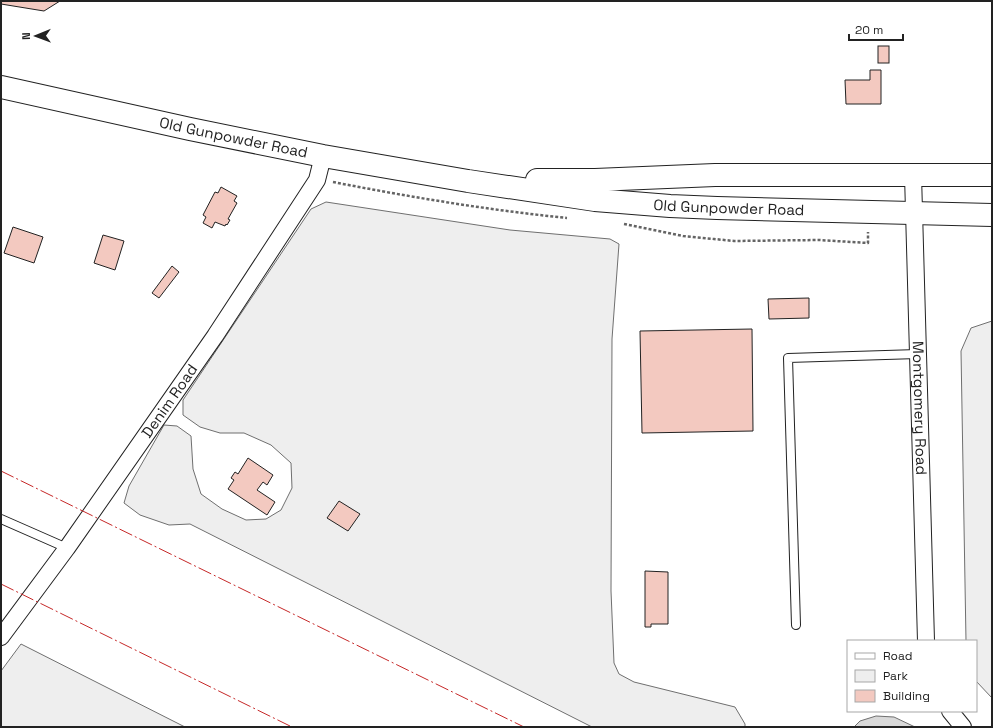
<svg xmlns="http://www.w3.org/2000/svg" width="993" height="728" font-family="'Space Grotesk',sans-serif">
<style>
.green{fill:#eee;stroke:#6f6f6f}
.water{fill:#d9d9d9;stroke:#6f6f6f}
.building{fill:#f3c9c0;stroke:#222}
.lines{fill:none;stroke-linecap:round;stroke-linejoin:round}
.service-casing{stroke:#222;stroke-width:10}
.minor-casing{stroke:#222;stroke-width:18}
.secondary-casing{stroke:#222;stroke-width:24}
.path{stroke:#646464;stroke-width:2.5;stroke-dasharray:3 2;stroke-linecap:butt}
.service{stroke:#fff;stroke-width:8}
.minor{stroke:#fff;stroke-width:16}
.secondary{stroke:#fff;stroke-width:22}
.power{stroke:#c62828;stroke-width:1;stroke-dasharray:14 3 2 3;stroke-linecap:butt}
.labels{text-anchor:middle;stroke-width:3;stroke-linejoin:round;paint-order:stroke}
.street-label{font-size:15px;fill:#222;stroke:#fff}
</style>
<rect width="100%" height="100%" fill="#fff"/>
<!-- green -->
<g class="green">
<path d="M326,202L510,230L610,239L619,244L612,339L611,591L614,663L619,674L634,682L735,707L745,724V727H592L190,524L169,525L140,515L124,503L129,486L164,425L177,426L191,436L193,469L201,494L222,509L246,520L266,519L281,510L292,488L291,463L271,445L244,433H220L200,427L183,415V400L311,209Z"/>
<path d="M992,321V698L976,681V641H966L961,351L971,328Z"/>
<path d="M21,644L185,727H1V671Z"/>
</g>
<!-- water -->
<path class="water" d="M876,716L894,717L915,727H854L860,721Z"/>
<!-- building -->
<g class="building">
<path d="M1,1H60L44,11L1,4Z"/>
<rect x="878" y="46" width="11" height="17"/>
<path d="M870,70H881V104H846L845,80H870Z"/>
<path d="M221,187L237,196L234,201L237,203L228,219L230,220L227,225L226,224L225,226L215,222L212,228L203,223L206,217L203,215L215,192L218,193Z"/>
<path d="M13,227L43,237L34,263L4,253Z"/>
<path d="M103,235L124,241L115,270L94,263Z"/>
<path d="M172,266L179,272L159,298L152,293Z"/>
<path d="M809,298V318L769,319L768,299Z"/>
<path d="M752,329L753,431L642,433L640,331Z"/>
<path d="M248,458L273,475L267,485L263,482L257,490L275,502L267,515L228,489L234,480L231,478L235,472L238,474Z"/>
<path d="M339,501L360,514L348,531L327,518Z"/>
<path d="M645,571L668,572V624H651V627H645Z"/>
</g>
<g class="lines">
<defs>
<g id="service">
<path d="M1,519L67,548"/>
<path d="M796,625L788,358L918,354"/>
</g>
<g id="minor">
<path id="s1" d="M913,175L926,641"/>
<path id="s2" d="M1,637L67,548L215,336L317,180L323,156"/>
<path d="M950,711L963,727"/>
</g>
<g id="secondary">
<path id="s3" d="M1,87L190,129L323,156L468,181L595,200L670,206L717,208L992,215"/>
<path d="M537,180H595L715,175H992"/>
</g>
</defs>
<!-- service casing -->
<use href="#service" class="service-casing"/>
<!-- minor casing -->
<use href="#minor" class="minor-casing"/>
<!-- secondary casing -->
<use href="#secondary" class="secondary-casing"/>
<!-- path -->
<g class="path">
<path d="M333,182C410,197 488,210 567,218"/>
<path d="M624,224L683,236L714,239L734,241L819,240L868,243V232"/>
</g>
<!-- service -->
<use href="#service" class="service"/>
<!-- minor -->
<use href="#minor" class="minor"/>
<!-- secondary -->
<use href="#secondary" class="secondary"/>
<!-- power -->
<g class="power">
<path d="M1,471L524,727"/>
<path d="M1,584L292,727"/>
</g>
</g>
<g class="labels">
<!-- street labels -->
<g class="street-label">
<text dy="5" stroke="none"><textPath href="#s3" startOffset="238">Old Gunpowder Road</textPath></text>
<text dy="5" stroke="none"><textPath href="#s3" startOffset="739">Old Gunpowder Road</textPath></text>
<text dy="5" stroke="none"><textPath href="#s2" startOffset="290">Denim Road</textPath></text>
<text dy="5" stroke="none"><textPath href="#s1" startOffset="233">Montgomery Road</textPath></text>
</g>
</g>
<!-- border -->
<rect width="993" height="728" fill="none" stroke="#222222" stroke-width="4"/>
<!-- legend -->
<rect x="847" y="640" width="130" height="72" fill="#ffffff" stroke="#a7a7a7"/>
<rect x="855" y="653" width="20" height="6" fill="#ffffff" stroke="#a7a7a7"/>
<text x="883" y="660" font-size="12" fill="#222222">Road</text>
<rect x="855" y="670" width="20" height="12" fill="#eeeeee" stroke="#a7a7a7"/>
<text x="883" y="680" font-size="12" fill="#222222">Park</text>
<rect x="855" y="690" width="20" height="12" fill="#f3c9c0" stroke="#a7a7a7"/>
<text x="883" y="700" font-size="12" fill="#222222">Building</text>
<!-- north arrow -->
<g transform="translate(36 36) rotate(269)" stroke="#ffffff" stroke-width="3" paint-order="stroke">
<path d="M0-3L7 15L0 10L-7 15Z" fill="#222222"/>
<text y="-6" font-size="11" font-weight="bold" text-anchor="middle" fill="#222222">N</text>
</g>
<!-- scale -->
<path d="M849 34v6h54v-6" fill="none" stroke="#222222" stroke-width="2"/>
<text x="855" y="34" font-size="12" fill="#222222" stroke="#ffffff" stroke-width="3" paint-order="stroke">20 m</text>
</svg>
